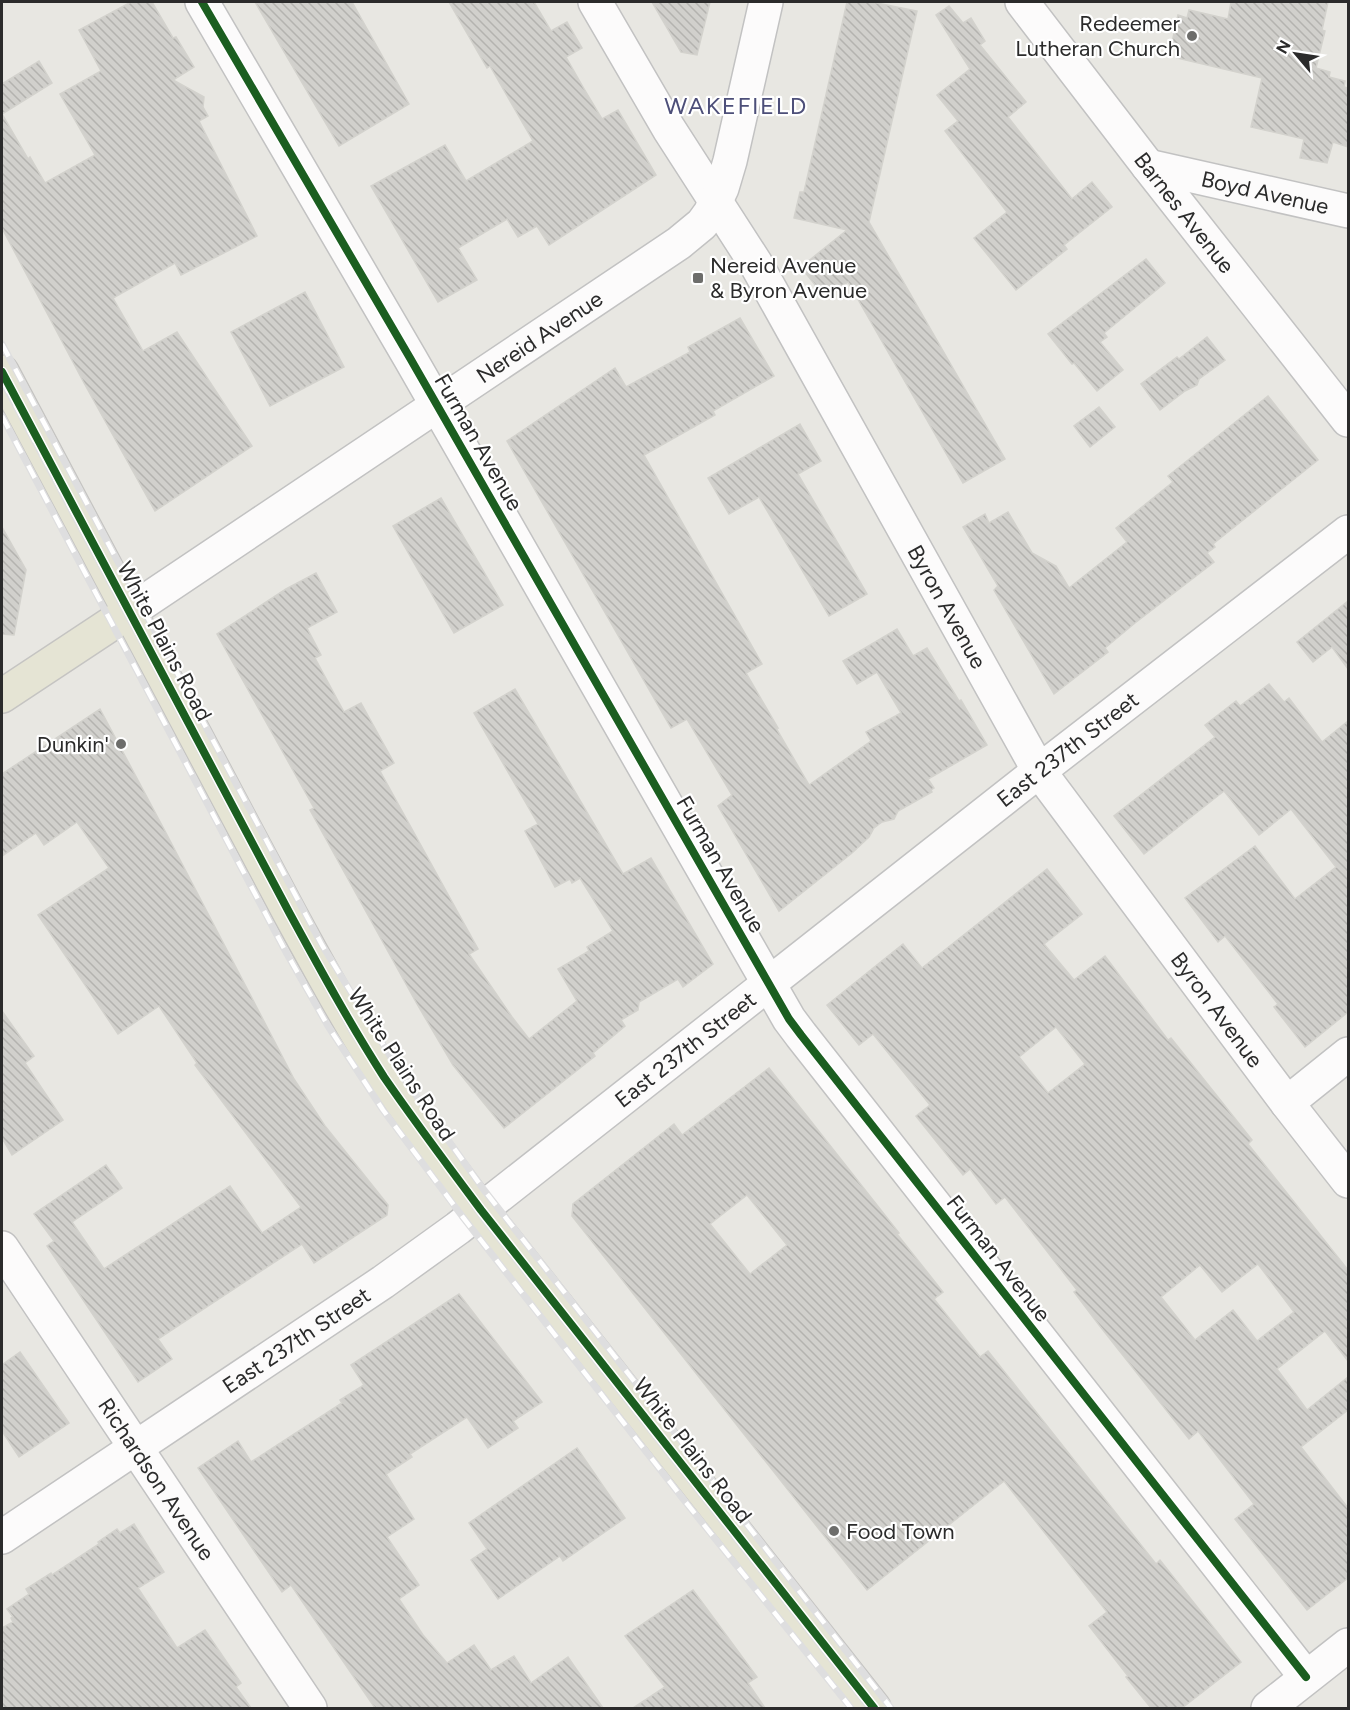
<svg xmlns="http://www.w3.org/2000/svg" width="1350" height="1710" font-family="Figtree,sans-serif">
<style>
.building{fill:url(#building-back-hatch);stroke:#d3d2cd;stroke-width:1.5;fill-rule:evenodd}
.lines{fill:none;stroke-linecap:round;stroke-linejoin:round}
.minor-casing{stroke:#c2c2c2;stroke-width:36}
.major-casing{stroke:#c5c4c2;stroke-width:36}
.minor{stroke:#fcfbfb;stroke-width:33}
.major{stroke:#e5e4d4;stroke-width:33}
.rail-casing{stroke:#dededf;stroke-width:7}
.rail{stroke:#fff;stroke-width:4.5;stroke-dasharray:14;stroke-linecap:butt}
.cycleway-casing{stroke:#fff;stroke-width:11}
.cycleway{stroke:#1b5e20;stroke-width:8}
.poi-dot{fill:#6d6d6b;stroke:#fff;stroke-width:2}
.labels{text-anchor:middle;stroke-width:4.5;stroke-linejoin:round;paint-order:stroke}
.poi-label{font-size:22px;fill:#2b2b2b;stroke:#fff;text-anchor:end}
.street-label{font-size:22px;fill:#2b2b2b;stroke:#fff}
.neighbourhood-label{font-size:24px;letter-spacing:1.5px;fill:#4d4f79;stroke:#fff}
</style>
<defs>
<pattern id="building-back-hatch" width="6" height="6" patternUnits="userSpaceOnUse" patternTransform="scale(1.5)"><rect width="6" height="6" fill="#d1d0cc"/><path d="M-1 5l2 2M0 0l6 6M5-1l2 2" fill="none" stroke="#b4b3af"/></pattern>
</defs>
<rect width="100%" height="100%" fill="#e8e7e2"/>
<!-- building -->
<g class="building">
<path d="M131,2H152L173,38L176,37L194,67L173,80L204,97L203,107L208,116L199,121L257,236L181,275L175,263L113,298L143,351L177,332L252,446L155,511L84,383L2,228V84L39,61L52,83L2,114L28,159L30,157L45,183L95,155L60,94L101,71L79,30Z"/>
<path d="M255,2H352L409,104L339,146Z"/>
<path d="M449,2H534L551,31L567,22L582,48L566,57L583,87L602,119L618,110L656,175L549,245L537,226L518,237L507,219L458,248L477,280L438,302L371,186L445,145L466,181L533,141L490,66L487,68Z"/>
<path d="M652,2H710L697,55L681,52Z"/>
<path d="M847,2H872L917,11L869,222L1005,459L963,483L848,282L824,296L801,267L847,230L794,218L800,192H804Z"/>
<path d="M1231,2H1328L1322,30L1325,31L1316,68L1330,72L1329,77L1345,81L1344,87L1348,88V147L1333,142L1327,163L1300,158L1304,139L1251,127L1262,78L1177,58L1179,49L1171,47L1178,15L1187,18L1189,10L1228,19Z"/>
<path d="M949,6L963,23L971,18L985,41L980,45L1026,102L1008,117L1072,199L1092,182L1112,207L1064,245L1067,249L1016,290L974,238L1007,212L945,131L958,121L937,95L970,69L936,15Z"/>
<path d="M1146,259L1165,283L1104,333L1107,337L1100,342L1123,370L1097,391L1074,363L1072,364L1048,334Z"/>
<path d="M305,292L344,367L270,406L231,332Z"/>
<path d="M740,318L774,376L713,411L715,415L644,455L762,664L746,673L778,728H776L809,785L871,741L866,732L901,713L877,672L857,684L843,661L897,629L913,656L927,648L959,701L961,700L987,745L928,779L934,788L931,790L932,792L898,811L894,819L882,822L874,828L869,837L852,853L779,911L718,806L732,795L687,719L671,728L507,441L615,368L626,387L690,352L688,347Z"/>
<path d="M1207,337L1225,360L1199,379L1197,385L1185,391L1160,410L1141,384L1177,357L1179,359Z"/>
<path d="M1268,396L1318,460L1213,544L1215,547L1207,553L1214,562L1135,623L1105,648L1108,652L1054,694L994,590L998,586L963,527L985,514L989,523L1008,512L1032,553L1056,566L1069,588L1127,542L1116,528L1173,482L1168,476Z"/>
<path d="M1099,407L1115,427L1090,447L1074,426Z"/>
<path d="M800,424L821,461L798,474L867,594L829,616L759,497L729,514L708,478Z"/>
<path d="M441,498L503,605L454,633L393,526Z"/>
<path d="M2,527L26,570L14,635L2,634Z"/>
<path d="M316,573L337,612L307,628L321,655L315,658L344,712L361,703L394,763L380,771L478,949L469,954L512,1017L529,1039L577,1001L558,969L589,951L587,947L613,931L580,878L572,883L570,879L555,887L525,831L538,824L474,713L515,689L623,874L651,858L713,964L683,987L678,979L639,1002L638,1010L621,1020L625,1026L593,1053L595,1056L504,1128L453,1065L417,1004L310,810L314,808L217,634L286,589Z"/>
<path d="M1348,601V669L1332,647L1313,662L1297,642Z"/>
<path d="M1269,684L1284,702L1289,698L1322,742L1348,721V1012L1305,1047L1274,1007L1278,1004L1225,936L1218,942L1185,898L1255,846L1295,899L1336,867L1291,809L1259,835L1224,791L1144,854L1114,816L1215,737L1205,725L1236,701L1240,706Z"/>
<path d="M100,709L165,831L294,1079L325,1126L388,1205L387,1215L314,1263L302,1244L158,1339L172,1359L138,1382L47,1246L54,1241L34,1214L106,1165L122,1188L72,1222L104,1269L230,1186L262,1233L301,1207L195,1065L197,1063L159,1006L118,1034L38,915L109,868L77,822L44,845L36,833L2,856V774Z"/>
<path d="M1047,869L1082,914L1044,944L1074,980L1105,956L1168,1040L1171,1038L1252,1140L1248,1144L1348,1270V1361L1325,1331L1277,1369L1307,1410L1348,1377V1410L1301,1447L1348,1508V1578L1307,1610L1235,1519L1254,1504L1198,1431L1189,1439L1099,1325L1074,1292L1077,1290L1005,1197L996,1204L970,1169L963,1175L916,1116L930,1105L873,1034L859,1045L827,1005L903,944L922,968ZM1056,1027L1085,1064L1048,1093L1019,1057ZM1258,1264L1294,1312L1257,1341L1233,1310L1195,1340L1161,1297L1200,1265L1222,1292Z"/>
<path d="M2,1011L34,1056L25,1063L63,1120L12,1155L2,1138Z"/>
<path d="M769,1068L899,1233L897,1234L943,1292L934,1299L980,1357L988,1351L1156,1564L1160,1560L1241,1662L1182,1708H1151L1126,1677L1128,1676L1089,1626L1107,1612L1004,1481L867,1590L572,1216L573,1204L674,1124L682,1135ZM747,1195L787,1245L750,1274L710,1224Z"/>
<path d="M459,1294L542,1402L513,1421L518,1428L488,1448L467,1417L410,1454L412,1457L386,1474L414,1519L387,1537L419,1585L399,1599L423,1635L447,1663L474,1645L491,1670L514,1656L531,1683L568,1657L603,1708H375L291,1585L282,1592L198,1468L238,1441L251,1462L342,1403L340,1400L364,1385L351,1365Z"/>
<path d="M20,1352L69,1423L19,1457L2,1431V1365Z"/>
<path d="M577,1448L625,1518L563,1561L560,1556L498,1599L471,1560L487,1549L469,1523Z"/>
<path d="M134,1524L164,1572L138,1588L177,1648L205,1630L241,1683L236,1687L251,1708H2V1628L13,1622L11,1618L13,1617L7,1609L29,1594L26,1589L51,1573L52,1575L99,1544L98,1542L117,1529L120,1533Z"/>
<path d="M693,1590L757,1677L748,1683L765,1708H633L665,1687L625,1636Z"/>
</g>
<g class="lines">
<defs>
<g id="minor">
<path d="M202,2L410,358L789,1019L801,1035L1306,1677"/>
<path id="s1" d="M595,2L669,129L756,264L1039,771L1287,1103L1348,1181"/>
<path id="s2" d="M1022,2L1148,166L1348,420"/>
<path id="s3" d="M1148,166L1348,211"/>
<path id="s4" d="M129,612L679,243L702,224L710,213L722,188L730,161L766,2"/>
<path d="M1287,1103L1348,1054"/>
<path id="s5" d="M2,1248L310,1708"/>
<path id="s6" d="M2,1537L383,1282L458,1228L1039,771L1348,532"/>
<path d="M1268,1708L1348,1645"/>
</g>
<g id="major">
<path d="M2,372L290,914C320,969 350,1024 384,1077C415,1122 448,1166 481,1210L874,1708"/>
<path d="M2,696L129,612"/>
</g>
</defs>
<!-- minor casing -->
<use href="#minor" class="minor-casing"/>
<!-- major casing -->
<use href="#major" class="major-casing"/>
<!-- minor -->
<use href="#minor" class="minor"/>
<!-- major -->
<use href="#major" class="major"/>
<defs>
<g id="rail">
<path d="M2,344L322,945L405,1080L484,1190L891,1708"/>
<path d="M2,380L308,952L353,1033L481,1215L870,1708"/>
<path d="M2,416L287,954L328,1026L383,1110L462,1216L684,1500L851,1708"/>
</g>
</defs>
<!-- rail casing -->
<use href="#rail" class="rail-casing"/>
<!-- rail -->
<use href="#rail" class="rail"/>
<defs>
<g id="cycleway">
<path d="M202,2L410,358L789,1019L801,1035L1306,1677"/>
<path d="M2,372L290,914C320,969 350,1024 384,1077C415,1122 448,1166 481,1210L874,1708"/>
</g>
</defs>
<!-- cycleway casing -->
<use href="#cycleway" class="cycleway-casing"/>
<!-- cycleway -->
<use href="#cycleway" class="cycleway"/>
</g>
<!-- markers -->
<g class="poi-dot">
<circle cx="1192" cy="36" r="6"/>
<rect x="692" y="272" width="12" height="12" rx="3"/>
<circle cx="121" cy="744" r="6"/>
<circle cx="834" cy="1531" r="6"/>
</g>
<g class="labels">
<!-- poi labels -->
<g class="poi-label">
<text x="1180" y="31">Redeemer<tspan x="1180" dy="25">Lutheran Church</tspan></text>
<text x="710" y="273" text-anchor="start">Nereid Avenue<tspan x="710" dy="25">&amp; Byron Avenue</tspan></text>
<text x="109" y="752">Dunkin'</text>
<text x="846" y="1539" text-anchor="start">Food Town</text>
</g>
<!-- street labels -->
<g class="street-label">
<text dy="8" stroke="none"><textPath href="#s3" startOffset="120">Boyd Avenue</textPath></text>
<text dy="8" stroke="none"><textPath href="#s2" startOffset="266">Barnes Avenue</textPath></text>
<text dy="8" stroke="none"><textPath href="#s4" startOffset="494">Nereid Avenue</textPath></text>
<text transform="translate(479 442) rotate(60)" y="8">Furman Avenue</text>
<text dy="8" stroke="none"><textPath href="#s1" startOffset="700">Byron Avenue</textPath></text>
<text transform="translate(165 641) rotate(62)" y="8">White Plains Road</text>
<text dy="8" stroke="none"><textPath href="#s6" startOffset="1326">East 237th Street</textPath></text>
<text transform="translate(721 864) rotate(60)" y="8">Furman Avenue</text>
<text dy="8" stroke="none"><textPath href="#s1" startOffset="1186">Byron Avenue</textPath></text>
<text dy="8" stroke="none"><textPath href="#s6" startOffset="840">East 237th Street</textPath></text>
<text transform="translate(402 1064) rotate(57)" y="8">White Plains Road</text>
<text transform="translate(999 1258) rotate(52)" y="8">Furman Avenue</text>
<text dy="8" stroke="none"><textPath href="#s6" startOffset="354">East 237th Street</textPath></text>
<text transform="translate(693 1450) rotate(52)" y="8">White Plains Road</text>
<text dy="8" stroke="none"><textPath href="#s5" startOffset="278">Richardson Avenue</textPath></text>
</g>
<!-- neighbourhood labels -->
<g class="neighbourhood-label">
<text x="736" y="114">WAKEFIELD</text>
</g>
</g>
<!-- border -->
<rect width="1350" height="1710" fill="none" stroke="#2b2b2b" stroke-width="6"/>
<!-- north arrow -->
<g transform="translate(1296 54) rotate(299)" stroke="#ffffff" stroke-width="4.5" paint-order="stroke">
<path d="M0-4.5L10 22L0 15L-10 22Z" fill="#2b2b2b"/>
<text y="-9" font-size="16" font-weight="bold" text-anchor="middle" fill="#2b2b2b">N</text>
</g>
</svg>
